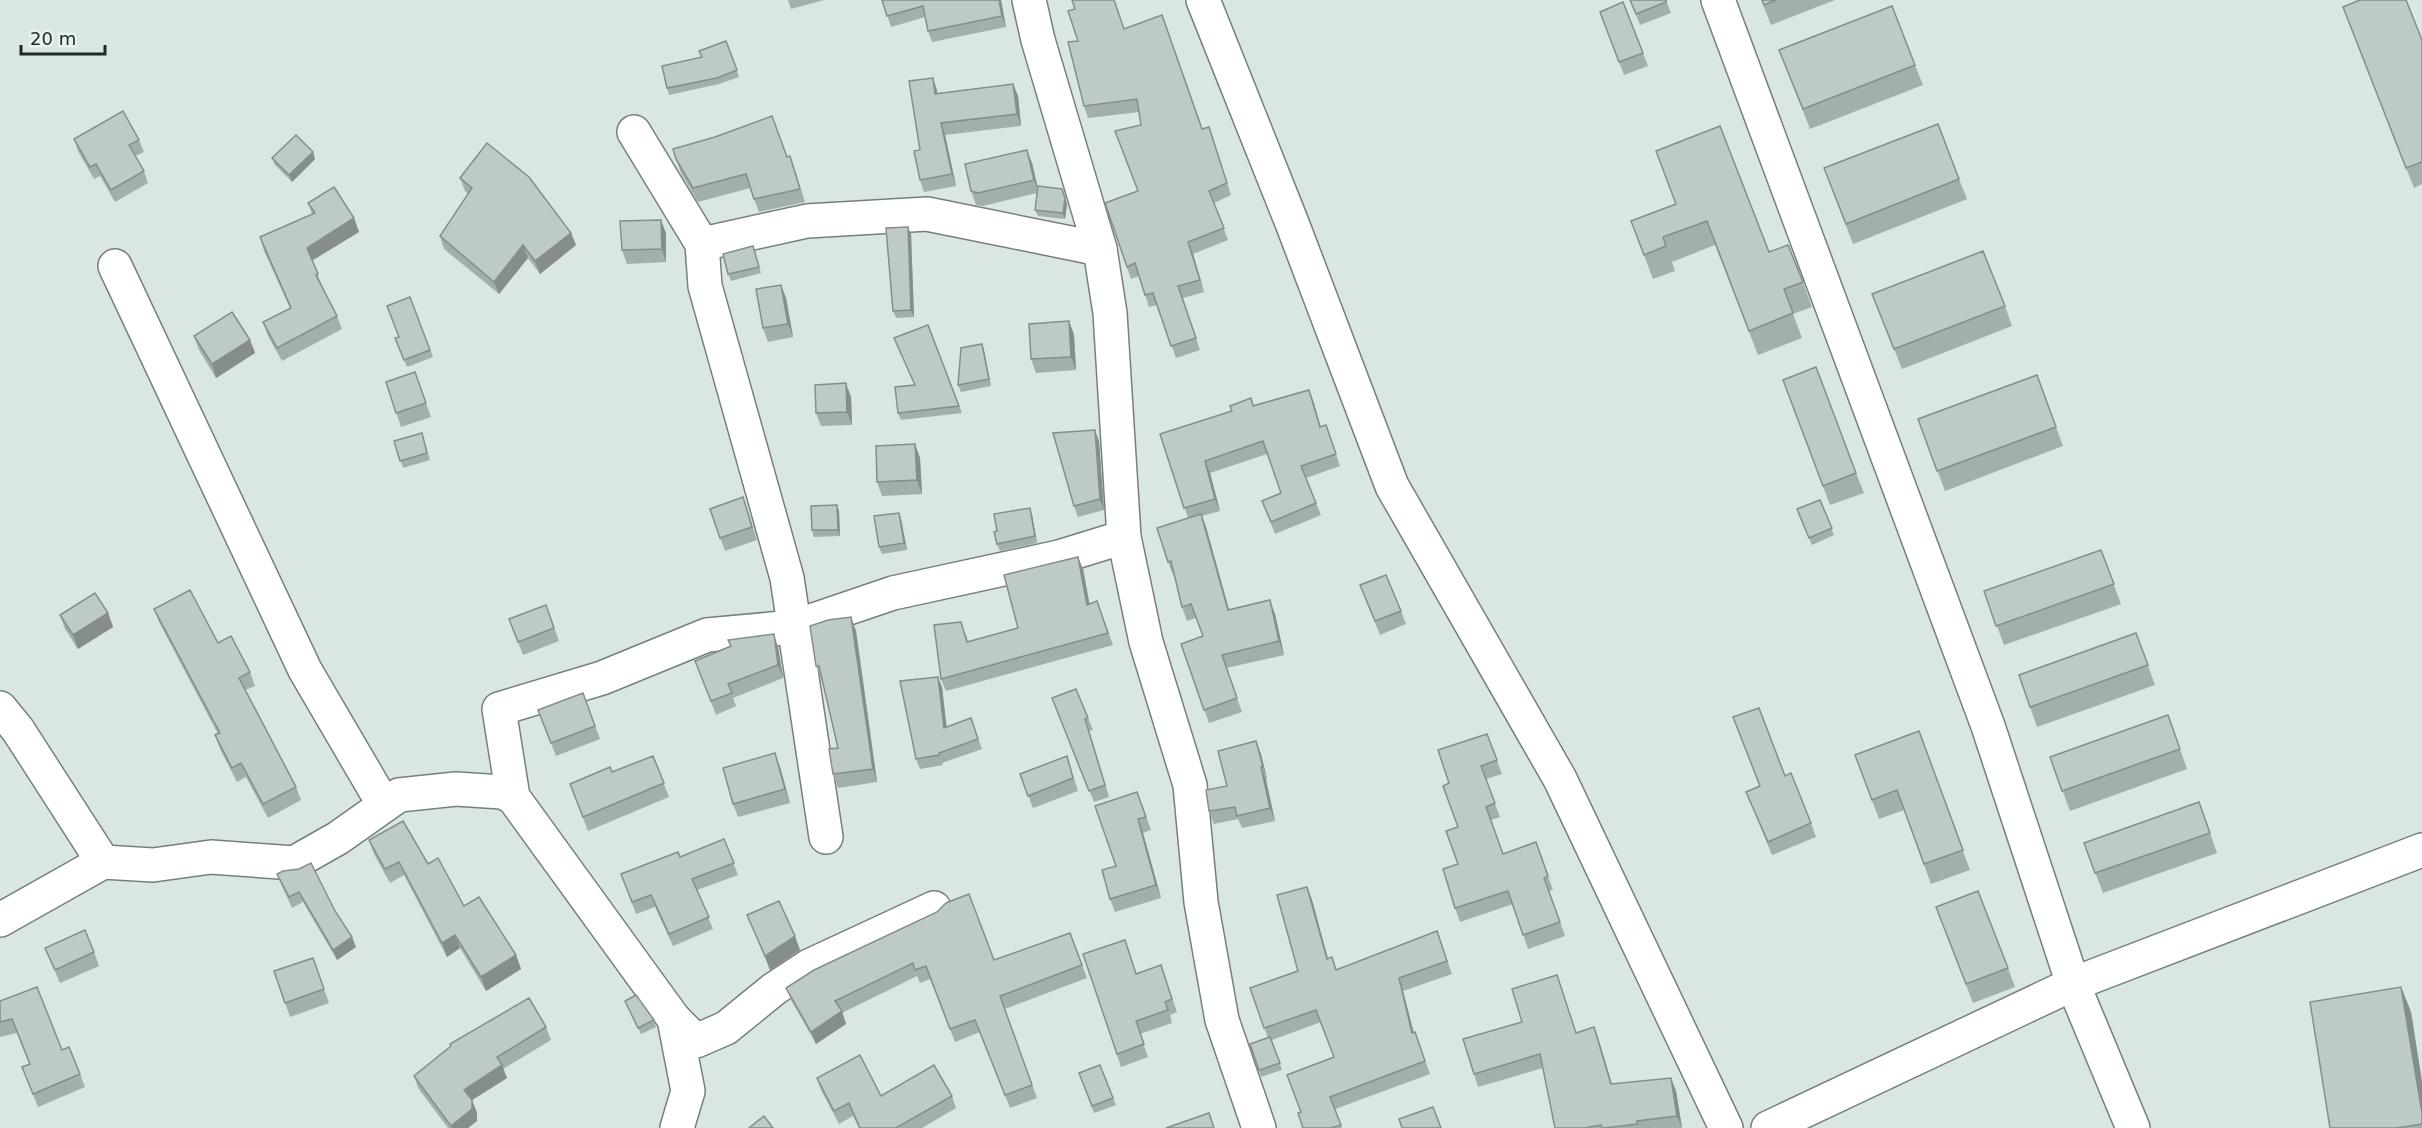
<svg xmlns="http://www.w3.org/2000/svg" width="2422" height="1128" font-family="'DejaVu Sans',sans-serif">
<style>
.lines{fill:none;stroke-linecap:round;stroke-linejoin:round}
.minor-casing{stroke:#75807a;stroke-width:36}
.minor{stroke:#fff;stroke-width:33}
.wall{fill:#a3afa9}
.shaded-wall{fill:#858e89}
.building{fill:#becbc4;stroke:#858e89;stroke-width:1.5}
</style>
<rect width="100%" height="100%" fill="#dae7e0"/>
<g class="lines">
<defs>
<g id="minor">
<path d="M1029,0L1038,40L1100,249L1110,313L1124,537L1146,642L1190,785L1201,902L1222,1020L1259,1128"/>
<path d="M1203,0L1292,223L1392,486L1560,779L1726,1128"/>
<path d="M1718,0L1988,726L2073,984L2133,1128"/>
<path d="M634,132L702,244L705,286L787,578L826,837"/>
<path d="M702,244L807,221L927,214L1100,249"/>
<path d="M115,266L305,670L384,805"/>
<path d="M0,708L18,730L103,862L0,920"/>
<path d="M103,862L153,865L211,857L294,863L338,838L399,795L456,789L502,792L513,797"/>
<path d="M674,1019L696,1041L726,1028L774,989L809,966L934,908"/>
<path d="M677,1128L688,1091L674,1019L513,797L499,709L602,678L707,635L793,627L893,593L1059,557L1124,537"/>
<path d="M1768,1128L2073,984L2422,850"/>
</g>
</defs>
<!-- minor casing -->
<use href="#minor" class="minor-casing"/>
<!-- minor -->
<use href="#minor" class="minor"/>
</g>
<!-- wall -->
<g class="wall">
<path d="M788,0H824L791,9Z"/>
<path d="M882,0H1001L1006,27L932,42L928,31L925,17L891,27Z"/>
<path d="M1630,0H1666L1671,13L1640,25Z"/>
<path d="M1761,0H1835L1771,25Z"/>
<path d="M1623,2L1648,66L1624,75L1600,12Z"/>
<path d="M2343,7L2422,40V184L2414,188Z"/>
<path d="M1124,28L1203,129L1213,139L1231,195L1214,203L1228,240L1193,254L1204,292L1183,298L1200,350L1176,358L1157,305L1149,307L1139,276L1131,279L1105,203L1138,191L1141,125L1139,112L1088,118L1084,106L1078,41Z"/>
<path d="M726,41L739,77L719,84L669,95L667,88Z"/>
<path d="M1779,50L1915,65L1923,85L1810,129Z"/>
<path d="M1013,84L1018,96L1021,126L945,135L956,186L924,192L920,180V150L937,90V93Z"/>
<path d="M74,139L139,140L144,152L135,156L144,171L148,183L115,202L100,176L94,179L78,151Z"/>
<path d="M313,152L315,159L292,182L275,165L272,158Z"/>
<path d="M787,157L795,170L805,202L759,212L750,188L698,202L681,173L676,159Z"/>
<path d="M1032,163L1038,189L1067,204L1065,219L1038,216L1035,210L1037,193L983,206L976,205L971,191Z"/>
<path d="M1824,168L1959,179L1967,199L1853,244Z"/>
<path d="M460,178L571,233L576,245L540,274L528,258L499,294L444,249L440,236L468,194L465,191Z"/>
<path d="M308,203L354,218L359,232L312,261L323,288H322L337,316L342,329L282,361L268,336L263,322L290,308L264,251L260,237L312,214Z"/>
<path d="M1676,204L1769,252L1803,282L1812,307L1793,314L1802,338L1758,355L1715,245L1672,262L1675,271L1653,279L1631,221Z"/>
<path d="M666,233V262L627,264L622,250Z"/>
<path d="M911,234L914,317L896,318L893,311Z"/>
<path d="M753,246L761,273L731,281L728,274Z"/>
<path d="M1872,294L2005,306L2012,326L1902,369Z"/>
<path d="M410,297L433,357L407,367L395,338L399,337Z"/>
<path d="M786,298L793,337L768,342L763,328Z"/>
<path d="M1069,321L1074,335L1076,370L1036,373L1031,359Z"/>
<path d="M928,325L962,413L901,420L898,413L914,385Z"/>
<path d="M194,336L250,340L255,353L216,378L199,350Z"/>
<path d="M984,351L991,386L961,392L958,385Z"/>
<path d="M415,372L431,417L401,427L386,382Z"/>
<path d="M2037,375L2063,446L1945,491L1918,419Z"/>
<path d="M1309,390L1321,427L1326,425L1340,466L1306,478L1321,515L1275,534L1262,501L1281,493L1267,454L1210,473L1220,511L1202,516L1206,527L1229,610L1275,614L1284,655L1226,668L1242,712L1209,723L1181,644L1203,636L1196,618L1187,621L1182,607L1174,575H1173L1168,562L1188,518L1160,434L1254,405Z"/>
<path d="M851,397L852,425L821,426L816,413Z"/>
<path d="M1790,399L1856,473L1864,493L1830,505Z"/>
<path d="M422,433L430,460L403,468L394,441Z"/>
<path d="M1099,441L1104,510L1078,517L1074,506Z"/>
<path d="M915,444L920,458L922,494L882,496L877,482Z"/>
<path d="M1820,500L1834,535L1812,545L1797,509Z"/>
<path d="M710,509L748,511L757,540L725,551Z"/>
<path d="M839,511L840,536L814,537L812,530Z"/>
<path d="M1032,515L1037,543L1000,551L997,544Z"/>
<path d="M901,519L907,550L882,554L879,547Z"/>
<path d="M2101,550L2121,604L2004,645L1984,591Z"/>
<path d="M1083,569L1089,604L1097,601L1113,645L946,691L941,679L966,634L968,642L1018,628Z"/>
<path d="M1360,585L1401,611L1406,624L1380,635Z"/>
<path d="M546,605L559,641L523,655L509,619Z"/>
<path d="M154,609L218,643L250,672L255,686L245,690L296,787L301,800L268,818L246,777L237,782L220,749L215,735L218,734L159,622Z"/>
<path d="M108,613L113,627L78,649L65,629L60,615Z"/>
<path d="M851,617L856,631L877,782L838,788L833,774L838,748L822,680L816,666Z"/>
<path d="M2136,633L2155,685L2037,727L2019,675Z"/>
<path d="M778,647L783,678L733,698L736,706L716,715L695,661Z"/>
<path d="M942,687L946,727L971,718L982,749L942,763L943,765L920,769L916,759Z"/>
<path d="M583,693L600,739L556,756L538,710Z"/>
<path d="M1057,710L1088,718L1093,730L1089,731L1109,797L1094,802Z"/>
<path d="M2168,715L2187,769L2070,811L2050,757Z"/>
<path d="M1919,731L1970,870L1931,884L1904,810L1879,819L1855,755Z"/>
<path d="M1487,734L1502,774L1486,779L1500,817L1491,820L1503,854L1536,842L1553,890L1549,891L1565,936L1528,949L1513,904L1460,922L1455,908L1458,864V827L1449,783Z"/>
<path d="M1261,754L1267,779L1266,780L1275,821L1242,828L1238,819L1214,824L1209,811Z"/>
<path d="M653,756L669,797L588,831L570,784L612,772Z"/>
<path d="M1067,756L1078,791L1033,808L1020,774Z"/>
<path d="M780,767L790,803L738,817L733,804Z"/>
<path d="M1785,776L1811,823L1816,837L1772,855L1746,792Z"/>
<path d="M1137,792L1151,830L1143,833L1161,898L1115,912L1110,899L1116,866Z"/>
<path d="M2199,802L2217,853L2103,893L2084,843Z"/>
<path d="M724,839L738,875L697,890L713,929L673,946L655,907L636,914L621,874L680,857Z"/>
<path d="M369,840L428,864L464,906L516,955L521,969L486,991L460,948L447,957L404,875L390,883L374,854Z"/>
<path d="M299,869L335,911L356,947L337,960L303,902L292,908L281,884L277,874Z"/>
<path d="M1307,887L1312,900L1328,958L1336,970L1437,931L1452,974L1403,991L1413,1032H1415L1430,1074L1335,1109L1342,1128H1303L1300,1112L1334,1057L1321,1022L1272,1040L1282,1070L1261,1077L1250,1044L1268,1038L1250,988L1298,971Z"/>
<path d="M1936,907L2008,968L2015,987L1973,1003Z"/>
<path d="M937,912L994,960L1070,933L1087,978L1005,1009L1037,1098L1010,1108L980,1032L955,1042L930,979L920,983L917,976L842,1013L846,1024L816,1044L791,1000L786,988Z"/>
<path d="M747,915L800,950L770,970Z"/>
<path d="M45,948L94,952L99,966L60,983Z"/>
<path d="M1083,954L1136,974L1161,965L1177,1012L1170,1015L1172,1023L1140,1034L1148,1057L1121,1067Z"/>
<path d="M313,958L329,1003L290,1017L274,971Z"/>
<path d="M2401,987L2411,1012L2422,1082V1128H2330Z"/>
<path d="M0,1001L62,1050L80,1074L85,1087L38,1107L22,1067L29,1064L17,1033L0,1037Z"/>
<path d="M625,1001L654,1020L656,1027L641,1034Z"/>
<path d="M546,1027L551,1040L503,1069L507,1078L472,1100L477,1113V1121L468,1128H448L418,1088L414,1076Z"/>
<path d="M1577,1033L1599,1041L1612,1084L1676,1091L1682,1128H1555L1543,1068L1478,1087L1474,1074Z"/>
<path d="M1100,1065L1116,1105L1094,1113L1079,1073Z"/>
<path d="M817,1078L881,1096H952L956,1108L922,1128H859L853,1116L839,1124L821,1090Z"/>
</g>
<!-- shaded-wall -->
<g class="shaded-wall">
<path d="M999,0H1001L1006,27L1002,16Z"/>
<path d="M933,78L937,90L939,106L935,94Z"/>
<path d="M1013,84L1018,96L1021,126L1017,114Z"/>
<path d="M941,123L945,135L956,186L952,174Z"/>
<path d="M1027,150L1032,163L1039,193L1034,180Z"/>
<path d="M313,152L315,159L292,182L289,175Z"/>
<path d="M1062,189L1067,204L1065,219L1063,213Z"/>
<path d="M354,218L359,232L311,261L307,248Z"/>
<path d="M661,220L666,233V262L662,249Z"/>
<path d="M908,227L911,234L914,317L911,310Z"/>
<path d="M571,233L576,245L540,274L535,261Z"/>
<path d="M1188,242L1193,254L1204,292L1200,280Z"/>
<path d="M523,245L528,258L499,294L494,282Z"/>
<path d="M781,285L786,298L793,337L788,324Z"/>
<path d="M1069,321L1074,335L1076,370L1071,357Z"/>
<path d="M250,340L255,353L216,378L212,364Z"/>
<path d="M982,344L984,351L991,386L989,379Z"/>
<path d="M846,383L851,397L852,425L847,412Z"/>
<path d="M1309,390L1314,403L1324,440L1320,427Z"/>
<path d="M1095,430L1099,441L1104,510L1100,499Z"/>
<path d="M915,444L920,458L922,494L917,480Z"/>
<path d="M1205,461L1210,473L1220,511L1215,499Z"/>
<path d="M837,505L839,511L840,536L838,530Z"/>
<path d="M1030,508L1032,515L1037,543L1035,536Z"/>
<path d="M899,513L901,519L907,550L904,543Z"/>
<path d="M1201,514L1206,527L1233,624L1228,610Z"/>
<path d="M1078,557L1083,569L1092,617L1087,605Z"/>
<path d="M1270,600L1275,614L1284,655L1279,641Z"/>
<path d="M108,613L113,627L78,649L73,635Z"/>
<path d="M851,617L856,631L877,782L873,769Z"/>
<path d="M774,634L778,647L783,678L778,665Z"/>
<path d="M938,677L942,687L948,738L944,728Z"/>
<path d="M1085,719L1089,731L1109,797L1105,785Z"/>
<path d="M1256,741L1261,754L1267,779L1263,767Z"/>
<path d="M775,753L780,767L790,803L785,789Z"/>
<path d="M1261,767L1266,780L1275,821L1270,808Z"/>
<path d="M1138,819L1143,833L1161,898L1156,885Z"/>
<path d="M1307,887L1312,900L1331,971L1327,959Z"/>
<path d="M455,935L460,948L447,957L442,943Z"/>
<path d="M795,936L800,950L770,970L765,956Z"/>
<path d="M352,937L356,947L337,960L333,950Z"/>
<path d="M516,955L521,969L486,991L481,977Z"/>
<path d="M1399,978L1403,991L1417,1045L1412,1033Z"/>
<path d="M2401,987L2411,1012L2422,1082V1113Z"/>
<path d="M842,1011L846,1024L816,1044L811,1032Z"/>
<path d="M1594,1027L1599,1041L1616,1098L1611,1084Z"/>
<path d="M502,1065L507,1078L469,1102L464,1090Z"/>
<path d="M1671,1078L1676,1091L1682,1128L1677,1116Z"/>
<path d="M472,1100L477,1113V1121L468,1128H452L451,1126Z"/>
</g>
<!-- building -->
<g class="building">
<path d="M882,0H999L1002,16L928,31L923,6L887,16Z"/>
<path d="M1072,0H1114L1124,29L1162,15L1202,129L1209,127L1227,183L1209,191L1224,228L1188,242L1200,280L1178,286L1196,338L1171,346L1153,293L1145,295L1135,263L1127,267L1105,203L1138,191L1115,131L1141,125L1137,99L1084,106L1068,42L1078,41L1068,11L1075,9Z"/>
<path d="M1630,0H1666V2L1636,14Z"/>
<path d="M1762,0H1776L1764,5Z"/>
<path d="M2360,0H2406L2422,40V162L2406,168L2343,7Z"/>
<path d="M1623,2L1643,53L1619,62L1600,12Z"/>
<path d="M1892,6L1915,65L1803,109L1779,50Z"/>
<path d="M726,41L737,70L717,78L667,88L662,66L702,57L699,51Z"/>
<path d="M933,78L935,94L1013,84L1017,114L941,123L952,174L920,180L914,151L920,150L909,81Z"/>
<path d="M123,111L139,140L129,145L144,171L111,190L96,164L90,167L74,139Z"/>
<path d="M772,116L787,157L790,156L800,189L754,199L746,174L693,188L676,159L673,149L715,137Z"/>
<path d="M1938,124L1959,179L1846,224L1824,168Z"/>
<path d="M1720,126L1769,252L1788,245L1803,282L1784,289L1793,313L1749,331L1707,221L1663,237L1666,246L1644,255L1631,221L1676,204L1656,151Z"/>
<path d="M296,135L313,152L289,175L272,158Z"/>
<path d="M487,143L529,177L571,233L535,261L523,245L494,282L440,236L472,188L460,178Z"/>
<path d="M1027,150L1034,180L978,193L971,191L965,164Z"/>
<path d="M1038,186L1062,189L1065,198L1063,213L1035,210Z"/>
<path d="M334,187L354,218L307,248L318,274L316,275L337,316L277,348L263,322L291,308L260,237L315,213L308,203Z"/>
<path d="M661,220L662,249L622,250L620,221Z"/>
<path d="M908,227L911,310L893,311L886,228Z"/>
<path d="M753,246L759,267L728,274L723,254Z"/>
<path d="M1983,251L2005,306L1894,349L1872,294Z"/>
<path d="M781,285L788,324L763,328L756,289Z"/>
<path d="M410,297L430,350L404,360L395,338L399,337L387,306Z"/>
<path d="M232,312L250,340L212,364L194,336Z"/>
<path d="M1069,321L1071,357L1031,359L1029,324Z"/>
<path d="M928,325L959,406L898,413L895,387L915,385L894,338Z"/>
<path d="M982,344L989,379L958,385L961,348Z"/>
<path d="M1816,367L1856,473L1823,486L1783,380Z"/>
<path d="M415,372L426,403L396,413L386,382Z"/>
<path d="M2037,375L2056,427L1937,471L1918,419Z"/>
<path d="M846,383L847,412L816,413L815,385Z"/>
<path d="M1309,390L1320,427L1326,425L1336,454L1301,466L1316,503L1271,522L1262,501L1281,493L1263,441L1205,461L1215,499L1184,508L1160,434L1232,411L1230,406L1251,398L1253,406Z"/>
<path d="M1095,430L1100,499L1074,506L1053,433Z"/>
<path d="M422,433L427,453L400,461L394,441Z"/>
<path d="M915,444L917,480L877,482L876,446Z"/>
<path d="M743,497L752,527L720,538L710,509Z"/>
<path d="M1820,500L1832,528L1809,538L1797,509Z"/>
<path d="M837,505L838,530H812L811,506Z"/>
<path d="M1030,508L1035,536L997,544L994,532L997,531L994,514Z"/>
<path d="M899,513L904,543L879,547L874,516Z"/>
<path d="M1201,514L1228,610L1270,600L1279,641L1222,655L1237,698L1204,710L1181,644L1203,636L1191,604L1182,607L1171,561L1168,562L1157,528Z"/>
<path d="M2101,550L2114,584L1996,626L1984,591Z"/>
<path d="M1078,557L1087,605L1097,601L1108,633L941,679L934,625L961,622L967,642L1018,628L1004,575Z"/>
<path d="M1386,575L1401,611L1375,621L1360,585Z"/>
<path d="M190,590L218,643L231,636L250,672L239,678L296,787L263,804L241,763L232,768L215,735L220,733L154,609Z"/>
<path d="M95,593L108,613L73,635L60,615Z"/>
<path d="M546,605L554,628L518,642L509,619Z"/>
<path d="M851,617L873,769L833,774L829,749L838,748L819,666H816L810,626L828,620Z"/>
<path d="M2136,633L2148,665L2030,707L2019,675Z"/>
<path d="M774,634L778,665L728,684L732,693L711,701L695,661L731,646L728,640Z"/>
<path d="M938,677L944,728L971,718L978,739L939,753V755L916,759L900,681Z"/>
<path d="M1076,689L1088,718L1085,719L1105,785L1089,791L1052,698Z"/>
<path d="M583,693L595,726L551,743L538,710Z"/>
<path d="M1759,708L1785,776L1791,773L1811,823L1768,842L1746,792L1760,786L1733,717Z"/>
<path d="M2168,715L2180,749L2062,791L2050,757Z"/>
<path d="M1919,731L1963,850L1924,864L1897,790L1872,800L1855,755Z"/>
<path d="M1487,734L1497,760L1481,766L1495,803L1486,807L1503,854L1536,842L1548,876L1544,878L1560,922L1523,935L1508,891L1455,908L1443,869L1458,864L1446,831L1458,827L1443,786L1449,783L1438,750Z"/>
<path d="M1256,741L1263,767H1261L1270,808L1237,816L1235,807L1209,811L1206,790L1227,786L1218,751Z"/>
<path d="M775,753L785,789L733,804L723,768Z"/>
<path d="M653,756L664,783L583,817L570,784L610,767L612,772Z"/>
<path d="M1067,756L1073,778L1028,796L1020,774Z"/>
<path d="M1137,792L1146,817L1138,819L1156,885L1110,899L1102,870L1116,866L1095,806Z"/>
<path d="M2199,802L2210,833L2095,873L2084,843Z"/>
<path d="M403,821L428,864L438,858L464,906L479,897L516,955L481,977L455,935L442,943L399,862L385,869L369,840Z"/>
<path d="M724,839L734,863L692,879L709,917L669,934L651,895L632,902L621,874L678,852L680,857Z"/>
<path d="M311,863L335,911L352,937L333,950L299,892L289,897L277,874L283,871L299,869Z"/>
<path d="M1307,887L1327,959L1332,957L1336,970L1437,931L1447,961L1399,978L1412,1033L1415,1032L1425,1061L1330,1097L1341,1125L1331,1128H1303L1298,1113L1301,1112L1287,1075L1334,1057L1316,1010L1264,1028L1250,988L1298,971L1277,895Z"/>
<path d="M1978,891L2008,968L1966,984L1936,907Z"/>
<path d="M969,894L994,960L1070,933L1082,965L1000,996L1032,1085L1005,1095L975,1020L950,1029L926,966L915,970L913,963L835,1001L842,1011L811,1032L786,988L814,970L937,912L946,903Z"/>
<path d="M779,901L795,936L765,956L747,915Z"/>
<path d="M85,930L94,952L55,970L45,948Z"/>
<path d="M1125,940L1136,974L1161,965L1172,999L1165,1002L1168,1010L1136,1021L1144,1044L1117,1054L1083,954Z"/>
<path d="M313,958L324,989L285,1003L274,971Z"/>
<path d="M1557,975L1576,1033L1594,1027L1611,1084L1671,1078L1677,1116L1637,1121V1124L1604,1128H1602L1601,1125L1585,1128H1555L1540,1054L1474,1074L1463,1039L1522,1022L1512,989Z"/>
<path d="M37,987L62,1050L69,1047L80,1074L33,1094L22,1067L30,1064L12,1019L0,1022V1001Z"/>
<path d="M2401,987L2422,1113V1124L2397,1128H2330L2310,1002Z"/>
<path d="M636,995L654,1020L638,1028L625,1001Z"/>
<path d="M529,998L546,1027L497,1057L502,1065L464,1090L472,1100V1109L451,1126L414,1076L451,1046L450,1044Z"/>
<path d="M1270,1037L1280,1063L1259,1070L1250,1044Z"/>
<path d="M860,1055L881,1096L934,1065L952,1096L896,1128H860L849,1103L834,1111L817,1078Z"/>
<path d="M1100,1065L1113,1098L1092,1106L1079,1073Z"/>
<path d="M1433,1107L1441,1128H1402L1399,1119Z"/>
<path d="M1209,1113L1214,1128H1166Z"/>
<path d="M764,1116L773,1128H749Z"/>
</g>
<!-- scale -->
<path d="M21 45v9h84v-9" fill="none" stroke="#232725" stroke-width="3"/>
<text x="30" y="45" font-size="18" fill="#232725" stroke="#e7f4ed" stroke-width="4.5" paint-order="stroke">20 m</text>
</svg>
